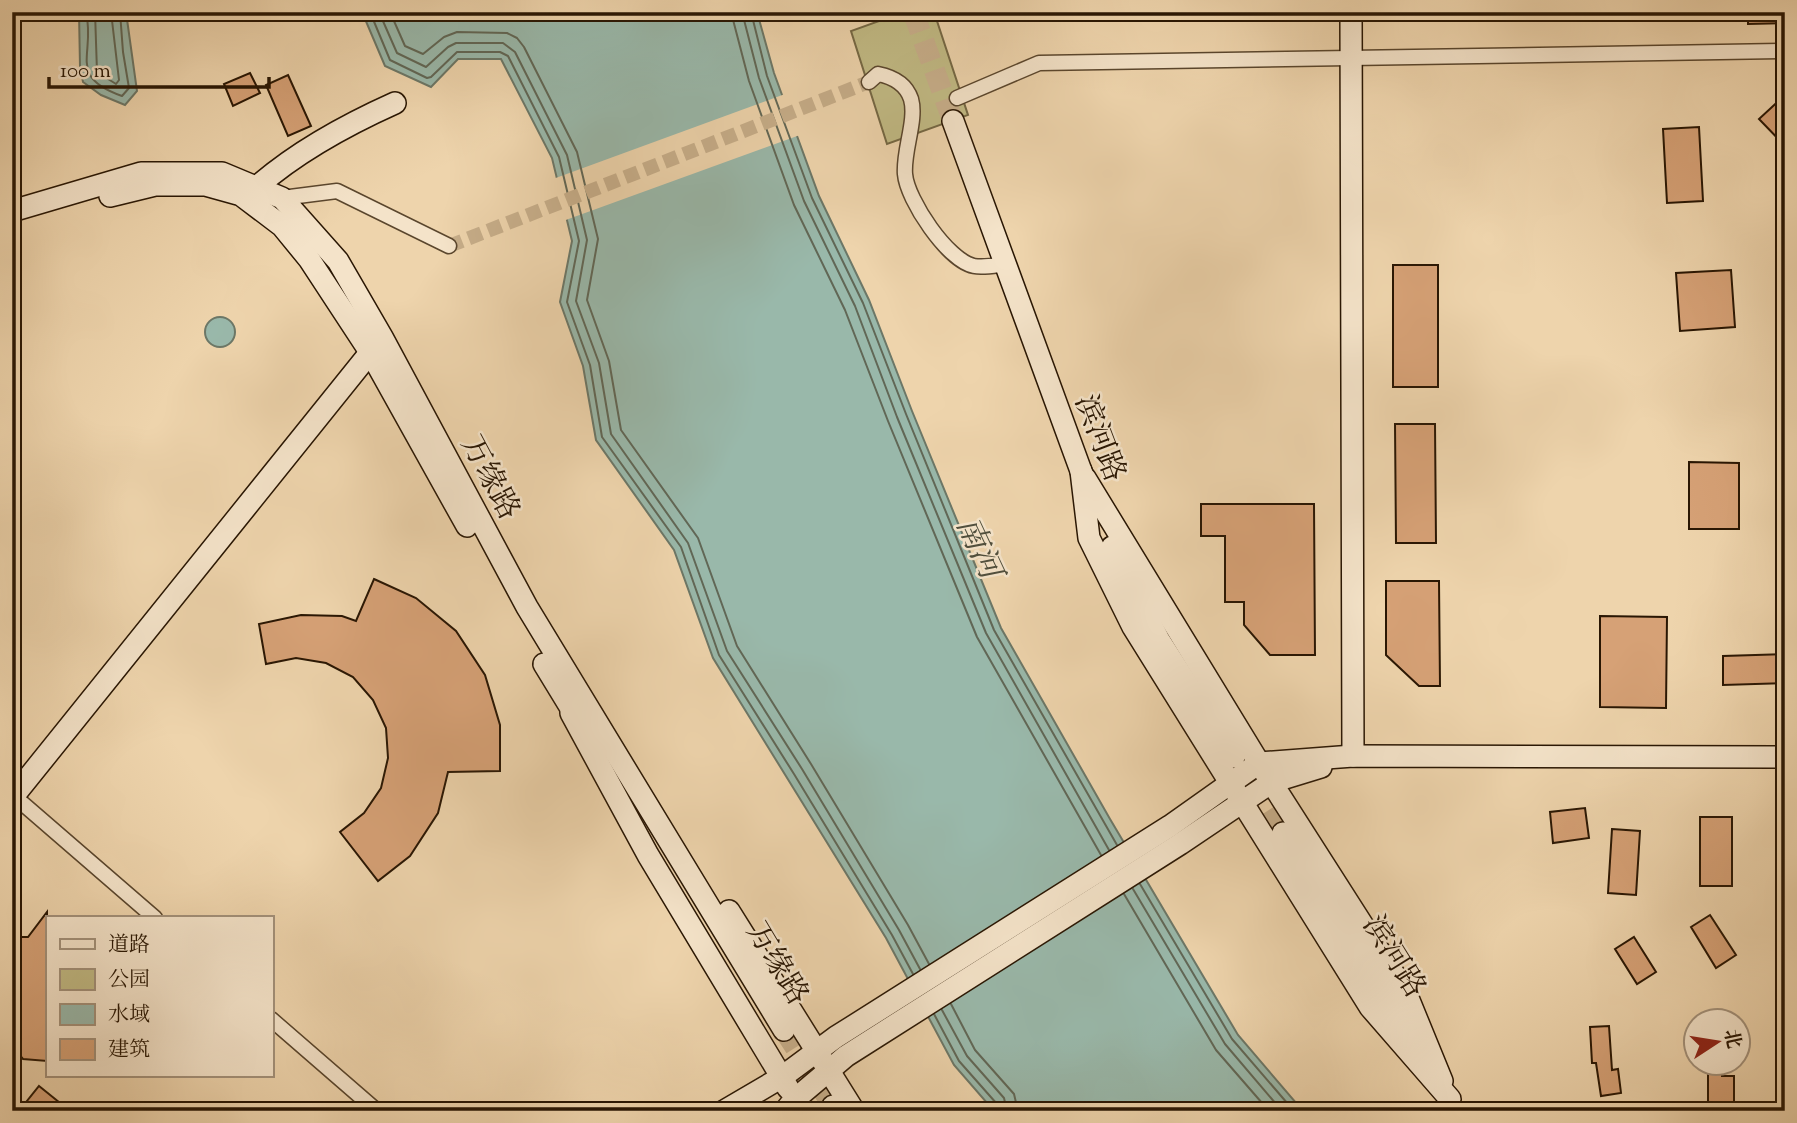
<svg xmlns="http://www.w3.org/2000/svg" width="1797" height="1123" font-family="'Sorts Mill Goudy','Noto Serif SC',serif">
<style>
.green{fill:#c1ba84;stroke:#756844;stroke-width:2}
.water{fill:#99b8aa;stroke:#6c7767;stroke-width:2}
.pier{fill:#eed4ac}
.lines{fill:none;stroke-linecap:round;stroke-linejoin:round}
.shore{stroke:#616756;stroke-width:2}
.building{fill:#d6a176;stroke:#291603;stroke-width:2}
.street-tunnel{stroke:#c7ae8a;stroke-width:14;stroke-dasharray:14 7;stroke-linecap:butt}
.secondary-tunnel{stroke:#c7ae8a;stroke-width:21;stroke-dasharray:21 10;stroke-linecap:butt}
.street-casing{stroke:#5a462d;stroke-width:17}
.secondary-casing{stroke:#291603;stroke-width:24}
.street{stroke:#f4e3c9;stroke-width:14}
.secondary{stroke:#f4e3c9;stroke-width:21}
.labels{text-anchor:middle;stroke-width:5;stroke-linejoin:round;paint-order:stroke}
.street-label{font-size:30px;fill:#291603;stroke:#f4e3c9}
.water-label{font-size:32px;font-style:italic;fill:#504f3d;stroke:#f4e3c9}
</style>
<rect width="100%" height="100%" fill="#eed4ac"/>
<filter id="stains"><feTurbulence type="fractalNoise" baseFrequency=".00286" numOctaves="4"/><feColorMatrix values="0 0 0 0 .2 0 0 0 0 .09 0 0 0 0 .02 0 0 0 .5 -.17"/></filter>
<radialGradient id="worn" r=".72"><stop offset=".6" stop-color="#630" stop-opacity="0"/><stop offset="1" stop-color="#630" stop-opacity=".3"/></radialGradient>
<!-- green -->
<path class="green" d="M904,12H934L968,115L887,144L851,31Z"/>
<!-- water -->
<g class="water">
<path d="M79,12H126L137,91L125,105L101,95L83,82L80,67Z"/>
<path d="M362,12H757L774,73L819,196L869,300L912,411L1001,628L1110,819L1238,1035L1303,1111H994L954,1065L886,938L713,658L674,550L596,440L583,366L560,302L572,241L552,158L501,59H458L431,87L385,66Z"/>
<circle cx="220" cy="332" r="15"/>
</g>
<!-- pier -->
<path class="pier" d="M785,94L800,135L563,221L553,179Z"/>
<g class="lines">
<!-- shore -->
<g class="shore">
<path d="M86,12C96,55 66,76 122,96L129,88L123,52L120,12"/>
<path d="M95,12L97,72L116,84L119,80L111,12"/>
<path d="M370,12L390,60L427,78L431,77L457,52H500L508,56L559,157L579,241L567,302L590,365L602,437L681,547L719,655L794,774L892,935L913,974"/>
<path d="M379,12L397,53L426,67L448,47L456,43H503L515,52L567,155L587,240L576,301L599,363L611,434L688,543L727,651L802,769L899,930L920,969"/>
<path d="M390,12L405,46L423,54L444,37L457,32L507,33L517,38L524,47L577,152L598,239L587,300L609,361L621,430L698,538L737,646L811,764L908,925L929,964"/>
<path d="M731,12L749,81L794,205L845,310L888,421L977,637L1101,855"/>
<path d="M742,12L759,78L804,201L855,306L897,417L986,633L1109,850"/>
<path d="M751,12L767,76L812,198L863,303L906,414L994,630L1117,845"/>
<path d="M1140,884L1232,1039L1294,1111"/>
<path d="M1133,889L1225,1044L1282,1111"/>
<path d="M1124,894L1216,1050L1269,1111"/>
<path d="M951,1004L975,1050L1014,1094L1018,1111"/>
<path d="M942,1010L967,1056L1004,1098L1007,1111"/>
<path d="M934,1014L959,1061L997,1104L999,1111"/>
</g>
</g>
<!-- building -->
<g class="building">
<path d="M1748,12H1785V23L1748,24Z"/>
<path d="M250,73L260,93L233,106L224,84Z"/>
<path d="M288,75L311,126L288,136L266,85Z"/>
<path d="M1785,95V146L1759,119Z"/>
<path d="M1699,127L1703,201L1667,203L1663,129Z"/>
<rect x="1393" y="265" width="45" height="122"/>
<path d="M1731,270L1735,327L1680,331L1676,273Z"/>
<path d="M1395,424H1435L1436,543H1396Z"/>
<path d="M1689,462L1739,463V529H1689Z"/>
<path d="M1201,504H1314L1315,655H1270L1244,625V602H1225V536H1201Z"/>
<path d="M374,579L416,598L456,631L485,675L500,725V771L448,772L438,813L410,856L378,881L340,832L364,813L381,788L388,758L386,728L373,700L353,677L326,663L296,658L266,664L259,624L301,615L342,616L356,621Z"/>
<path d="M1386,581H1439L1440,686H1419L1386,655Z"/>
<path d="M1600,616L1667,617L1666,708L1600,707Z"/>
<path d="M1785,654V683L1723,685V656Z"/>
<path d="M1585,808L1589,838L1553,843L1550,812Z"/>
<rect x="1700" y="817" width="32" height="69"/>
<path d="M1612,829L1640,831L1636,895L1608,893Z"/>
<path d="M47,912V1061L23,1059L12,1046V937H28Z"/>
<path d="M1710,915L1736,955L1716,968L1691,927Z"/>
<path d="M1634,937L1656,972L1637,984L1615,949Z"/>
<path d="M1609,1026L1612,1070L1618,1069L1621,1093L1601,1096L1596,1063H1592L1590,1027Z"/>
<path d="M1708,1063H1722V1076H1734V1111H1708Z"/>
<path d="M39,1086L70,1111H19Z"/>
</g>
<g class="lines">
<!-- street-tunnel -->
<path class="street-tunnel" d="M449,246L869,82"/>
<!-- secondary-tunnel -->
<g class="secondary-tunnel">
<path d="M913,12L953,121"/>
<path d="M1235,758L1283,833"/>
<path d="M784,1030L833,1106"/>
</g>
<defs>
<g id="street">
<path d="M869,82L878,74C893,77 906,84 911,99C917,120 903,151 905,174C907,200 948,261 974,266C984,268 997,265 1007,264"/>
<path d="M957,98L1039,63L1785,51"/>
<path d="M282,198L337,191L449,246"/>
<path d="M14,796L155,918"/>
<path d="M271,1019L377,1111"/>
</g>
<g id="secondary">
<path d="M1351,12L1353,756"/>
<path d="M953,121L1085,482"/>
<path d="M258,186C298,151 346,125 395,103"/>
<path d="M110,196L155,185H205L241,195L282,226L309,259L370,352L467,526"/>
<path d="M12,211L141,173H222L282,198L338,261L382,337L527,607L784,1030"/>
<path d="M1081,471L1089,538L1133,627L1370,1007L1450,1099"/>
<path d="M1085,478L1259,763L1406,993L1442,1081"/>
<path d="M1112,547L1159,640L1234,757"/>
<path d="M544,664L580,723"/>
<path d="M571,713L648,855L788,1088"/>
<path d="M12,798L377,344"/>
<path d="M1283,833L1411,1039"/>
<path d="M729,911L854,1111"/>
<path d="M833,1106L836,1111"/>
<path d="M724,1111L782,1077L836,1037L1170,826L1259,763L1353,756L1785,757"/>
<path d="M785,1111L794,1100L846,1056L1180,844L1272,782L1321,767"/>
</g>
</defs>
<!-- street casing -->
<use href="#street" class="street-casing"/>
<!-- secondary casing -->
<use href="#secondary" class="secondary-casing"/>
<!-- street -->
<use href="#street" class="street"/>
<!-- secondary -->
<use href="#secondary" class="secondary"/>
</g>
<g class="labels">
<!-- street labels -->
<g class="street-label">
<text transform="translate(1101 438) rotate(69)" y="10">滨河路</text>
<text transform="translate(491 477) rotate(62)" y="10">万缘路</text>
<text transform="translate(1395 956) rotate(58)" y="10">滨河路</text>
<text transform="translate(778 963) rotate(59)" y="10">万缘路</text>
</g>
<!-- water labels -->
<g class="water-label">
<text transform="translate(980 547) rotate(65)" y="11">南河</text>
</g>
</g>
<!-- margin -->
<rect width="1797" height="1123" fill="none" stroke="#eed4ac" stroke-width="42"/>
<rect x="14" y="14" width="1769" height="1095" fill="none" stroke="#291603" stroke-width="3.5"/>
<rect x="21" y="21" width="1755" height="1081" fill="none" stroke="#291603" stroke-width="2"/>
<!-- legend -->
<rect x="46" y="916" width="228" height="161" fill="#f4e3c9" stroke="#a3917a" stroke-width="2"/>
<rect x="60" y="939" width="35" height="10" fill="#f4e3c9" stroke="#a3917a" stroke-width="2"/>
<text x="108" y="951" font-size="21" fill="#291603">道路</text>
<rect x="60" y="969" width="35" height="21" fill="#c1ba84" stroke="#a3917a" stroke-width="2"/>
<text x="108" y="986" font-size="21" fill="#291603">公园</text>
<rect x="60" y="1004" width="35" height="21" fill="#99b8aa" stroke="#a3917a" stroke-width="2"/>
<text x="108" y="1021" font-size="21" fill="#291603">水域</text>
<rect x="60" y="1039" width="35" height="21" fill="#d6a176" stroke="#a3917a" stroke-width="2"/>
<text x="108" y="1056" font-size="21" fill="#291603">建筑</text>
<!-- north arrow -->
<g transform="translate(1717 1042) rotate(78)"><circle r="33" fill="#f4e3c9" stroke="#a3917a" stroke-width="2"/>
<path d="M0-5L12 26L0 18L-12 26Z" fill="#8f2418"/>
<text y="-10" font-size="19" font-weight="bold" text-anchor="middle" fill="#291603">北</text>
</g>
<!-- scale -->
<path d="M49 77v10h220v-10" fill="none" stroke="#291603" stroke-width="3.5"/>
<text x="60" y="77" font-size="21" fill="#291603" stroke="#f4e3c9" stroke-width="5" paint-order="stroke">100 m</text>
<rect width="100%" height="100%" filter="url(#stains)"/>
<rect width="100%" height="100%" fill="url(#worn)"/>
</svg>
